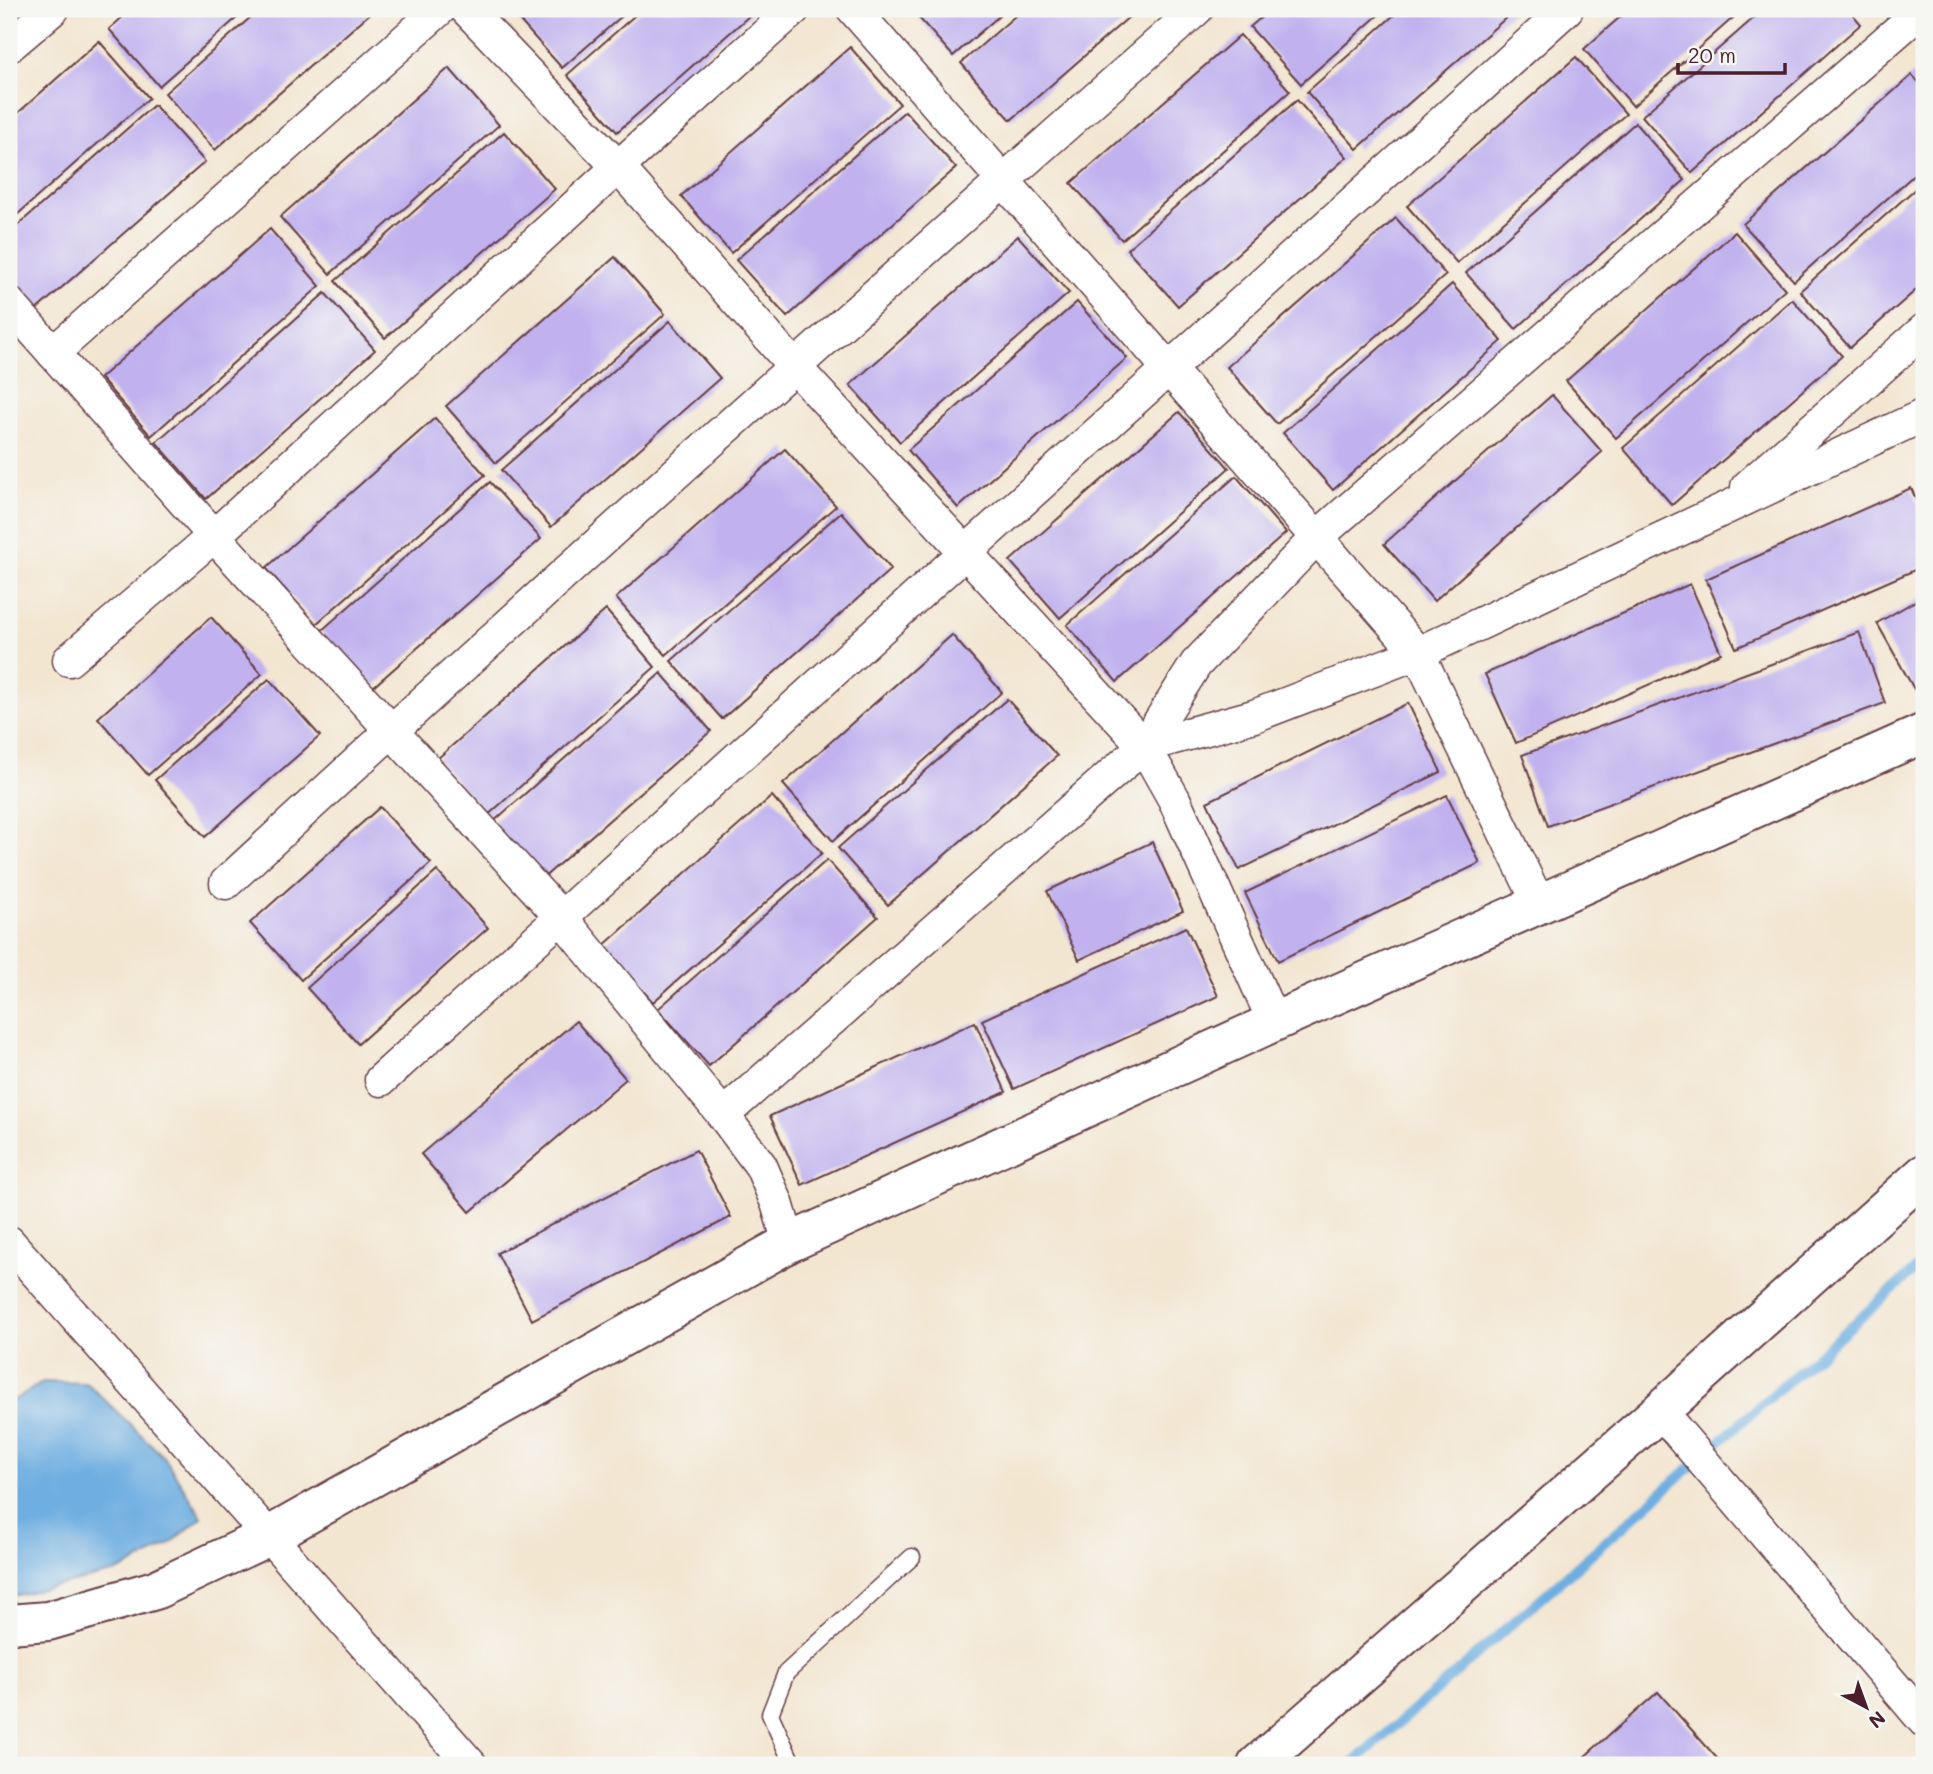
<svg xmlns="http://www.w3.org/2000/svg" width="1933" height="1774" font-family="Mali,sans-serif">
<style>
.water{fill:#6eaee1;stroke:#5c6686;stroke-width:2}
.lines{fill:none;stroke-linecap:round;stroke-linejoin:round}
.stream{stroke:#6eaee1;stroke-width:10}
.building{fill:#c1b2ef}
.lane-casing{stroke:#633d44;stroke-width:19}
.street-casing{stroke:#633d44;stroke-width:35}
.secondary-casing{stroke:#633d44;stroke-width:42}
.lane{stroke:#fff;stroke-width:16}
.street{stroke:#fff;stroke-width:32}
.secondary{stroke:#fff;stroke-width:38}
</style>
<rect width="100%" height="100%" fill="#f6f6f2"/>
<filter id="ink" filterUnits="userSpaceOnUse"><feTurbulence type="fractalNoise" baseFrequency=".0143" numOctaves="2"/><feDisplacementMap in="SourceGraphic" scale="14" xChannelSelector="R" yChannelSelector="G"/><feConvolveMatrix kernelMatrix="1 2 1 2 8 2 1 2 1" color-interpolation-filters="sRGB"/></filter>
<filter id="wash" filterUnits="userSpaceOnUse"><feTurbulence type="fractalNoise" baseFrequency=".00686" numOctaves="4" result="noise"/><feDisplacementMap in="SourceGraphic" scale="28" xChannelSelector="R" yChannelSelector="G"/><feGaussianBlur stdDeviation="1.57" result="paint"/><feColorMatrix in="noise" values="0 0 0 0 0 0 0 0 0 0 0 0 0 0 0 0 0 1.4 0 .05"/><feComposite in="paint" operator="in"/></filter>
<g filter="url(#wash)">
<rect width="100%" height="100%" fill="#f3e6d1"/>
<!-- water -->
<path class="water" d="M43,1382L87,1383L164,1457L202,1517L169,1545L117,1572L9,1597V1403Z"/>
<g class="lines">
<!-- stream -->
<path class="stream" d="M1351,1765L1924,1262"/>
</g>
<g id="blocks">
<!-- building -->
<g class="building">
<path d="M132,9H247L159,86L109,29Z"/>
<path d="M260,9H375L215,150L165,93Z"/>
<path d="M515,9H630L562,68L512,12Z"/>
<path d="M642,9H757L617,132L567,75Z"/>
<path d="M911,9H1007L953,56Z"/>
<path d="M1023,9H1138L1011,120L961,63Z"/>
<path d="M1271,9H1385L1301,84L1250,27Z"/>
<path d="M1401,9H1516L1357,149L1307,92Z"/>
<path d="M1629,9H1743L1633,106L1584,49Z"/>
<path d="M1764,9H1848L1861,24L1692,173L1642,116Z"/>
<path d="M1240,35L1290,91L1122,240L1071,183Z"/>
<path d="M99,41L149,98L9,222V121Z"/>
<path d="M850,47L900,104L731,253L681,196Z"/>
<path d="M1576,57L1626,114L1457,263L1407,206Z"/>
<path d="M449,68L499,125L330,274L280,217Z"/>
<path d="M1912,75L1924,88V166L1794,281L1743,224Z"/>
<path d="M1297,100L1347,157L1178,306L1127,249Z"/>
<path d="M154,105L205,162L35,311L9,281V233Z"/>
<path d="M905,111L956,168L787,317L736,260Z"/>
<path d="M1635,123L1685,180L1516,329L1466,273Z"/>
<path d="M504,132L555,189L385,338L335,281Z"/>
<path d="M1924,181V283L1850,348L1800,291Z"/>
<path d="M1396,218L1446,275L1277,424L1227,367Z"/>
<path d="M270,229L320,286L151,436L100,378Z"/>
<path d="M1735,232L1785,289L1616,438L1566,381Z"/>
<path d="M1018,236L1069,293L900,442L850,385Z"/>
<path d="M615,257L665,314L496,463L446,406Z"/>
<path d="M1452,284L1502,341L1333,490L1283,433Z"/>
<path d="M325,293L375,350L206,499L156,442Z"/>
<path d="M1792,299L1842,356L1672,505L1623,448Z"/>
<path d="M1077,302L1127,358L958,508L908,450Z"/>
<path d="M670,321L720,378L551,527L501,470Z"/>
<path d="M1552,395L1602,452L1434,601L1384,544Z"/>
<path d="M1179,412L1229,468L1060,618L1010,561Z"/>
<path d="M435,418L485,475L316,624L266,568Z"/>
<path d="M785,449L836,506L666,655L616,598Z"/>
<path d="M1236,476L1286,533L1117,682L1067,625Z"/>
<path d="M490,482L541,539L372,688L321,631Z"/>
<path d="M1911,488L1924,517V566L1736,648L1706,579Z"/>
<path d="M841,512L891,569L722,719L671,661Z"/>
<path d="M1690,584L1721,653L1516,743L1485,674Z"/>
<path d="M1924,596V683L1914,689L1877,623Z"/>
<path d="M606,610L655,667L487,816L437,759Z"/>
<path d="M211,617L262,674L148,775L98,718Z"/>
<path d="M1859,632L1885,703L1548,826L1522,755Z"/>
<path d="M952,635L1002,692L833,841L783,784Z"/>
<path d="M661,673L711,731L542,879L492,823Z"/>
<path d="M269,679L320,736L205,837L155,780Z"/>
<path d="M1007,699L1057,756L888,905L838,848Z"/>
<path d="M1408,703L1441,772L1239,870L1207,802Z"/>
<path d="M1447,795L1480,863L1278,961L1245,893Z"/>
<path d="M772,796L822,853L653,1002L603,946Z"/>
<path d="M380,807L431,863L301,980L250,923Z"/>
<path d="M1152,842L1183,911L1079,960L1047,891Z"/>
<path d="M827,860L878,917L709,1066L658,1009Z"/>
<path d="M437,871L488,928L358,1044L307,988Z"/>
<path d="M1186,927L1218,996L1014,1089L982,1020Z"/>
<path d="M576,1021L626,1079L470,1212L421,1154Z"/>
<path d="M975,1022L1006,1092L802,1185L770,1116Z"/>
<path d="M696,1150L731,1217L532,1320L497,1253Z"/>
<path d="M1658,1692L1723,1765H1575Z"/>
</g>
</g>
</g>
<g filter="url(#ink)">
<use href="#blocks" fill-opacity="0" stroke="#633d44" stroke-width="2"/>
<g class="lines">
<defs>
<path id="lane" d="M793,1765L770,1714L786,1673L912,1557"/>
<g id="street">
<path d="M466,9L618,167L794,366L1144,746L1174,799L1274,1022"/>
<path d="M853,9L1418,653L1539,904"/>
<path d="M9,46L53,9"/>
<path d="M9,303L214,536L561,917L723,1115L761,1166L777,1203L789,1243"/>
<path d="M53,353L440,9"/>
<path d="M1747,487L1924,330"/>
<path d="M69,660L214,536L618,167L794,9"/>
<path d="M1144,746L1196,664L1317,537L1923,9"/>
<path d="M226,883C546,587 871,297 1197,9"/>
<path d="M381,1080L1567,9"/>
<path d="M723,1115L1144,746L1254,716L1418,653L1924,415"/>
<path d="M9,1242L471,1765"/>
<path d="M1660,1411L1924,1721"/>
</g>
<g id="secondary">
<path d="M9,1624L48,1621L155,1590L269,1536L789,1243L1274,1022L1924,733"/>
<path d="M1257,1765L1660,1411L1924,1174"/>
</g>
</defs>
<!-- lane casing -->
<use href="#lane" class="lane-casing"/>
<!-- street casing -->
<use href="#street" class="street-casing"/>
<!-- secondary casing -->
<use href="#secondary" class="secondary-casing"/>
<!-- lane -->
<use href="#lane" class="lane"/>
<!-- street -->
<use href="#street" class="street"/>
<!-- secondary -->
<use href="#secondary" class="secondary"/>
</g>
</g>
<!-- margin -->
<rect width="1933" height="1774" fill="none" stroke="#f6f6f2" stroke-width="35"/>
<!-- north arrow -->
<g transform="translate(1866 1707) rotate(139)" stroke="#f6f6f2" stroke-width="5" paint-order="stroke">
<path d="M0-5L12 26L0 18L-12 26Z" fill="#4a1f2b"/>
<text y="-10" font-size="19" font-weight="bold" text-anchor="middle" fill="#4a1f2b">N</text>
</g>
<!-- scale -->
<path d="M1678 63v10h107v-10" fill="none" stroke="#4a1f2b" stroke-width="3.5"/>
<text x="1688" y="63" font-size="21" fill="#4a1f2b" stroke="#f6f6f2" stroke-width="5" paint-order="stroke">20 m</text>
</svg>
